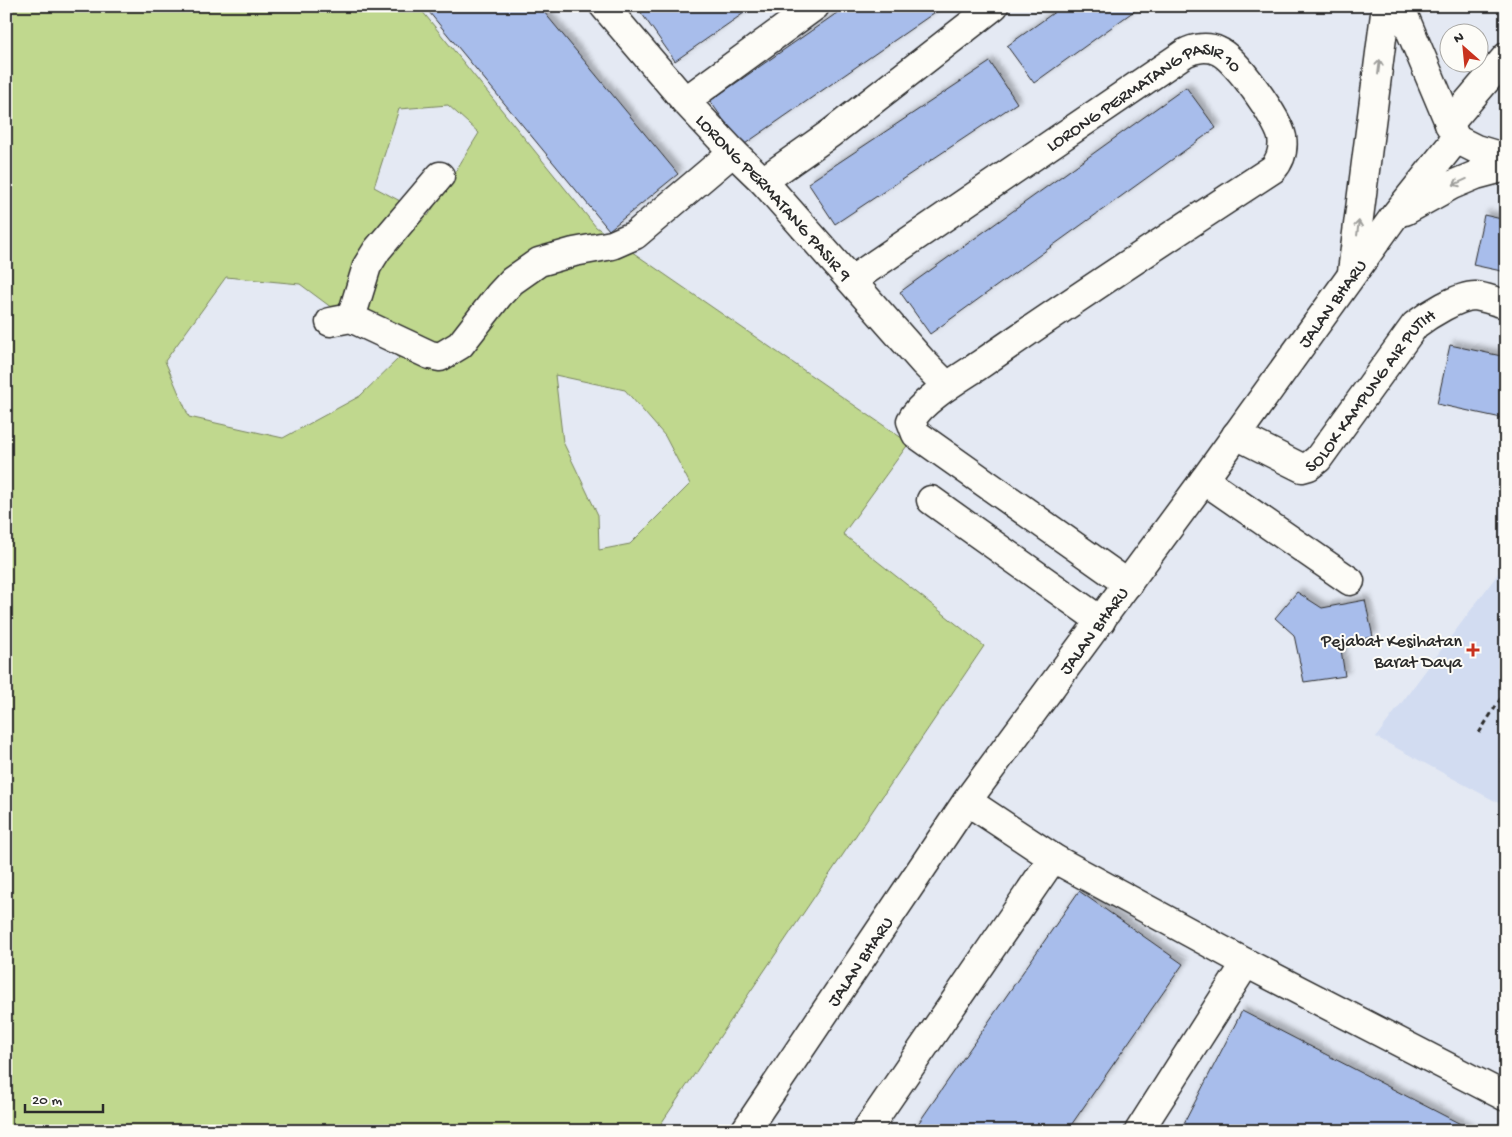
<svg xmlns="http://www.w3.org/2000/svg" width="1512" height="1137" font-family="'Gochi Hand',sans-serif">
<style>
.built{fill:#d2dcf1}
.green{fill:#c0d88e;stroke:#76825c;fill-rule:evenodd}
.building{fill:#a8bdeb;stroke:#2b2b2b;filter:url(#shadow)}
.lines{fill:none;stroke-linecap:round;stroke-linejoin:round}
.minor-casing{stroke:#2b2b2b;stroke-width:31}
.major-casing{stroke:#2b2b2b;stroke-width:31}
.path{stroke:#2b2b2b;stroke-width:3;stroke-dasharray:5 4;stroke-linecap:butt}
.minor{stroke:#fdfcf7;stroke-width:28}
.major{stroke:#fdfcf7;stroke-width:28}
.oneway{stroke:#9e9e9b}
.poi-dot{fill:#c8321e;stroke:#fdfcf7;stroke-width:2}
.labels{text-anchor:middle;stroke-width:4;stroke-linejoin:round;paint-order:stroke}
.street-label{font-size:18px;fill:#2b2b2b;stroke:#fdfcf7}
.poi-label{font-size:18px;fill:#2b2b2b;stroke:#fdfcf7;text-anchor:end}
</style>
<defs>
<filter id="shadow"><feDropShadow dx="4.5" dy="-4.5" stdDeviation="2.5" flood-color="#0004"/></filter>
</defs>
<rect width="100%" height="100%" fill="#e4e9f3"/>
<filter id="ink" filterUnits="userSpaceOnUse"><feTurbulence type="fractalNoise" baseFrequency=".02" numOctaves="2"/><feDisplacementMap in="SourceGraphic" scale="10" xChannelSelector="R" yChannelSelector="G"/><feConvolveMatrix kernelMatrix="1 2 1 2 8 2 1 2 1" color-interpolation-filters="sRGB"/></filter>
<g filter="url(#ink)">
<!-- built -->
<path class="built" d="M1506,563V807L1376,737Z"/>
<!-- green -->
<path class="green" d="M6,6H418L596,227L909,443L843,534L984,646L656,1131H6ZM448,105L479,133L428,216L374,187L399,109ZM226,277L300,284L399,358L360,396L283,438L189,417L165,361ZM555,375L625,390L665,436L690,484L630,544L599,550L598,515L563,442Z"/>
<!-- building -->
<g class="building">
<path d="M424,6H539L678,174L609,230Z"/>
<path d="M647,6H754L675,61L640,11Z"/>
<path d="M847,6H944L742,146L710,101Z"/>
<path d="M1063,6H1141L1034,83L1007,46Z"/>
<path d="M990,62L1017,103L835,224L808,183Z"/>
<path d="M1186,87L1216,128L930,334L900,292Z"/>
<path d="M1484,215L1506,220V272L1473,265Z"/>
<path d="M1450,345L1506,357V419L1437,404Z"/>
<path d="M1297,592L1322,608L1365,600L1373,637L1340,643L1345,676L1304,682L1294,635L1275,618Z"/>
<path d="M1506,750V765L1500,762Z"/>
<path d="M1079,891L1183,964L1067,1131H913Z"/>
<path d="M1242,1011L1474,1131H1180Z"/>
</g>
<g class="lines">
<defs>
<g id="minor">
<path id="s1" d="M604,6L685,101L733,152L763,181L923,362L947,386"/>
<path d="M685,101L815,6"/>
<path d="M1449,124L1506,57"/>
<path d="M763,181L831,133L994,6"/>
<path id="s2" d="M852,280L1185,53C1194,48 1208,46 1218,51C1236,58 1278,119 1282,137C1284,150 1281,160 1273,169C1175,233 1077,297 981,364C962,377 921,400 911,421L916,434L1128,584"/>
<path d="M351,318L367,266L377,250L440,176"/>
<path d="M330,322L351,318L430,355L440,357L460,345L499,295L512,281L539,262L574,252L612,245L635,235L733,152"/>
<path id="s3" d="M1236,435L1302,468L1309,466L1318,459L1415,325C1428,315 1458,296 1475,296C1485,297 1496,302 1506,304"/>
<path d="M1204,480L1350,581"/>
<path d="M931,500L1101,621"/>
<path d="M967,801L1053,858L1246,963L1506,1097"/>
<path d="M866,1131L1053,858"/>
<path d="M1139,1131L1246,963"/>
</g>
<g id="major">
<path d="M1400,6L1456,139"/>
<path d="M1456,139L1476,149L1506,158"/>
<path d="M1405,211L1452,185L1476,175L1506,167"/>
<path d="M1352,272L1386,6"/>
<path id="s4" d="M745,1131L967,801L1204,480L1393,218L1456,139"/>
</g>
</defs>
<!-- minor casing -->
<use href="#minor" class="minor-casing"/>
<!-- major casing -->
<use href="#major" class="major-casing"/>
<!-- path -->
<path class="path" d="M1479,733L1506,690"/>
<!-- minor -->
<use href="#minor" class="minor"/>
<!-- major -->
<use href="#major" class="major"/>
</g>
<!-- one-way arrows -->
<defs><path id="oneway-shaft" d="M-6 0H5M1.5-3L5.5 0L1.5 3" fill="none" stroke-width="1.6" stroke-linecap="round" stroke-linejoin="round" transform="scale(1.25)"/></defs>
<g class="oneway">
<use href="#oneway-shaft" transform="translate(1379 67) rotate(-83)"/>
<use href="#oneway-shaft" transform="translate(1460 182) rotate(156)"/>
<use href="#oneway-shaft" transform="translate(1358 228) rotate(-83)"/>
</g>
</g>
<!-- markers -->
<path class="poi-dot" d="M1470.5 642.5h5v5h5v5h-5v5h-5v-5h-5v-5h5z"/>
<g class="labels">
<!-- street labels -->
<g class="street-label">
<text dy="6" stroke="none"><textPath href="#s2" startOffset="351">LORONG PERMATANG PASIR 10</textPath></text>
<text dy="6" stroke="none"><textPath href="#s1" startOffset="256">LORONG PERMATANG PASIR 9</textPath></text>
<text dy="6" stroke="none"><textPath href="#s4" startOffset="1015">JALAN BHARU</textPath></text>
<text dy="6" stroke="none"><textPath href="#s3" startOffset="179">SOLOK KAMPUNG AIR PUTIH</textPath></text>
<text dy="6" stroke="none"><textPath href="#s4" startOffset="610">JALAN BHARU</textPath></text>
<text dy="6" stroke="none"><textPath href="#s4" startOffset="205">JALAN BHARU</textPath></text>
</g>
<!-- poi labels -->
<g class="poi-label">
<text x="1462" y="646">Pejabat Kesihatan<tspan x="1462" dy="21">Barat Daya</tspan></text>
</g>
</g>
<!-- margin -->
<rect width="1512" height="1137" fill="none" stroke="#fdfcf7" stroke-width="25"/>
<rect x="12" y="12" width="1487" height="1112" fill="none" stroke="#2b2b2b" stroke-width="2" filter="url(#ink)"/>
<!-- north arrow -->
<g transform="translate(1464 48) rotate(333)"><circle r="24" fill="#fdfcf7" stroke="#a9a8a5"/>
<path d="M0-4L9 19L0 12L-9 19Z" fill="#c8321e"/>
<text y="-8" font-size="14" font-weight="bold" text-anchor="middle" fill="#2b2b2b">N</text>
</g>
<!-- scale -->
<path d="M25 1104v8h78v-8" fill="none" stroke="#2b2b2b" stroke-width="2.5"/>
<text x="32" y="1104" font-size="15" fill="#2b2b2b" stroke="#fdfcf7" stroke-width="4" paint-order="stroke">20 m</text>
</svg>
